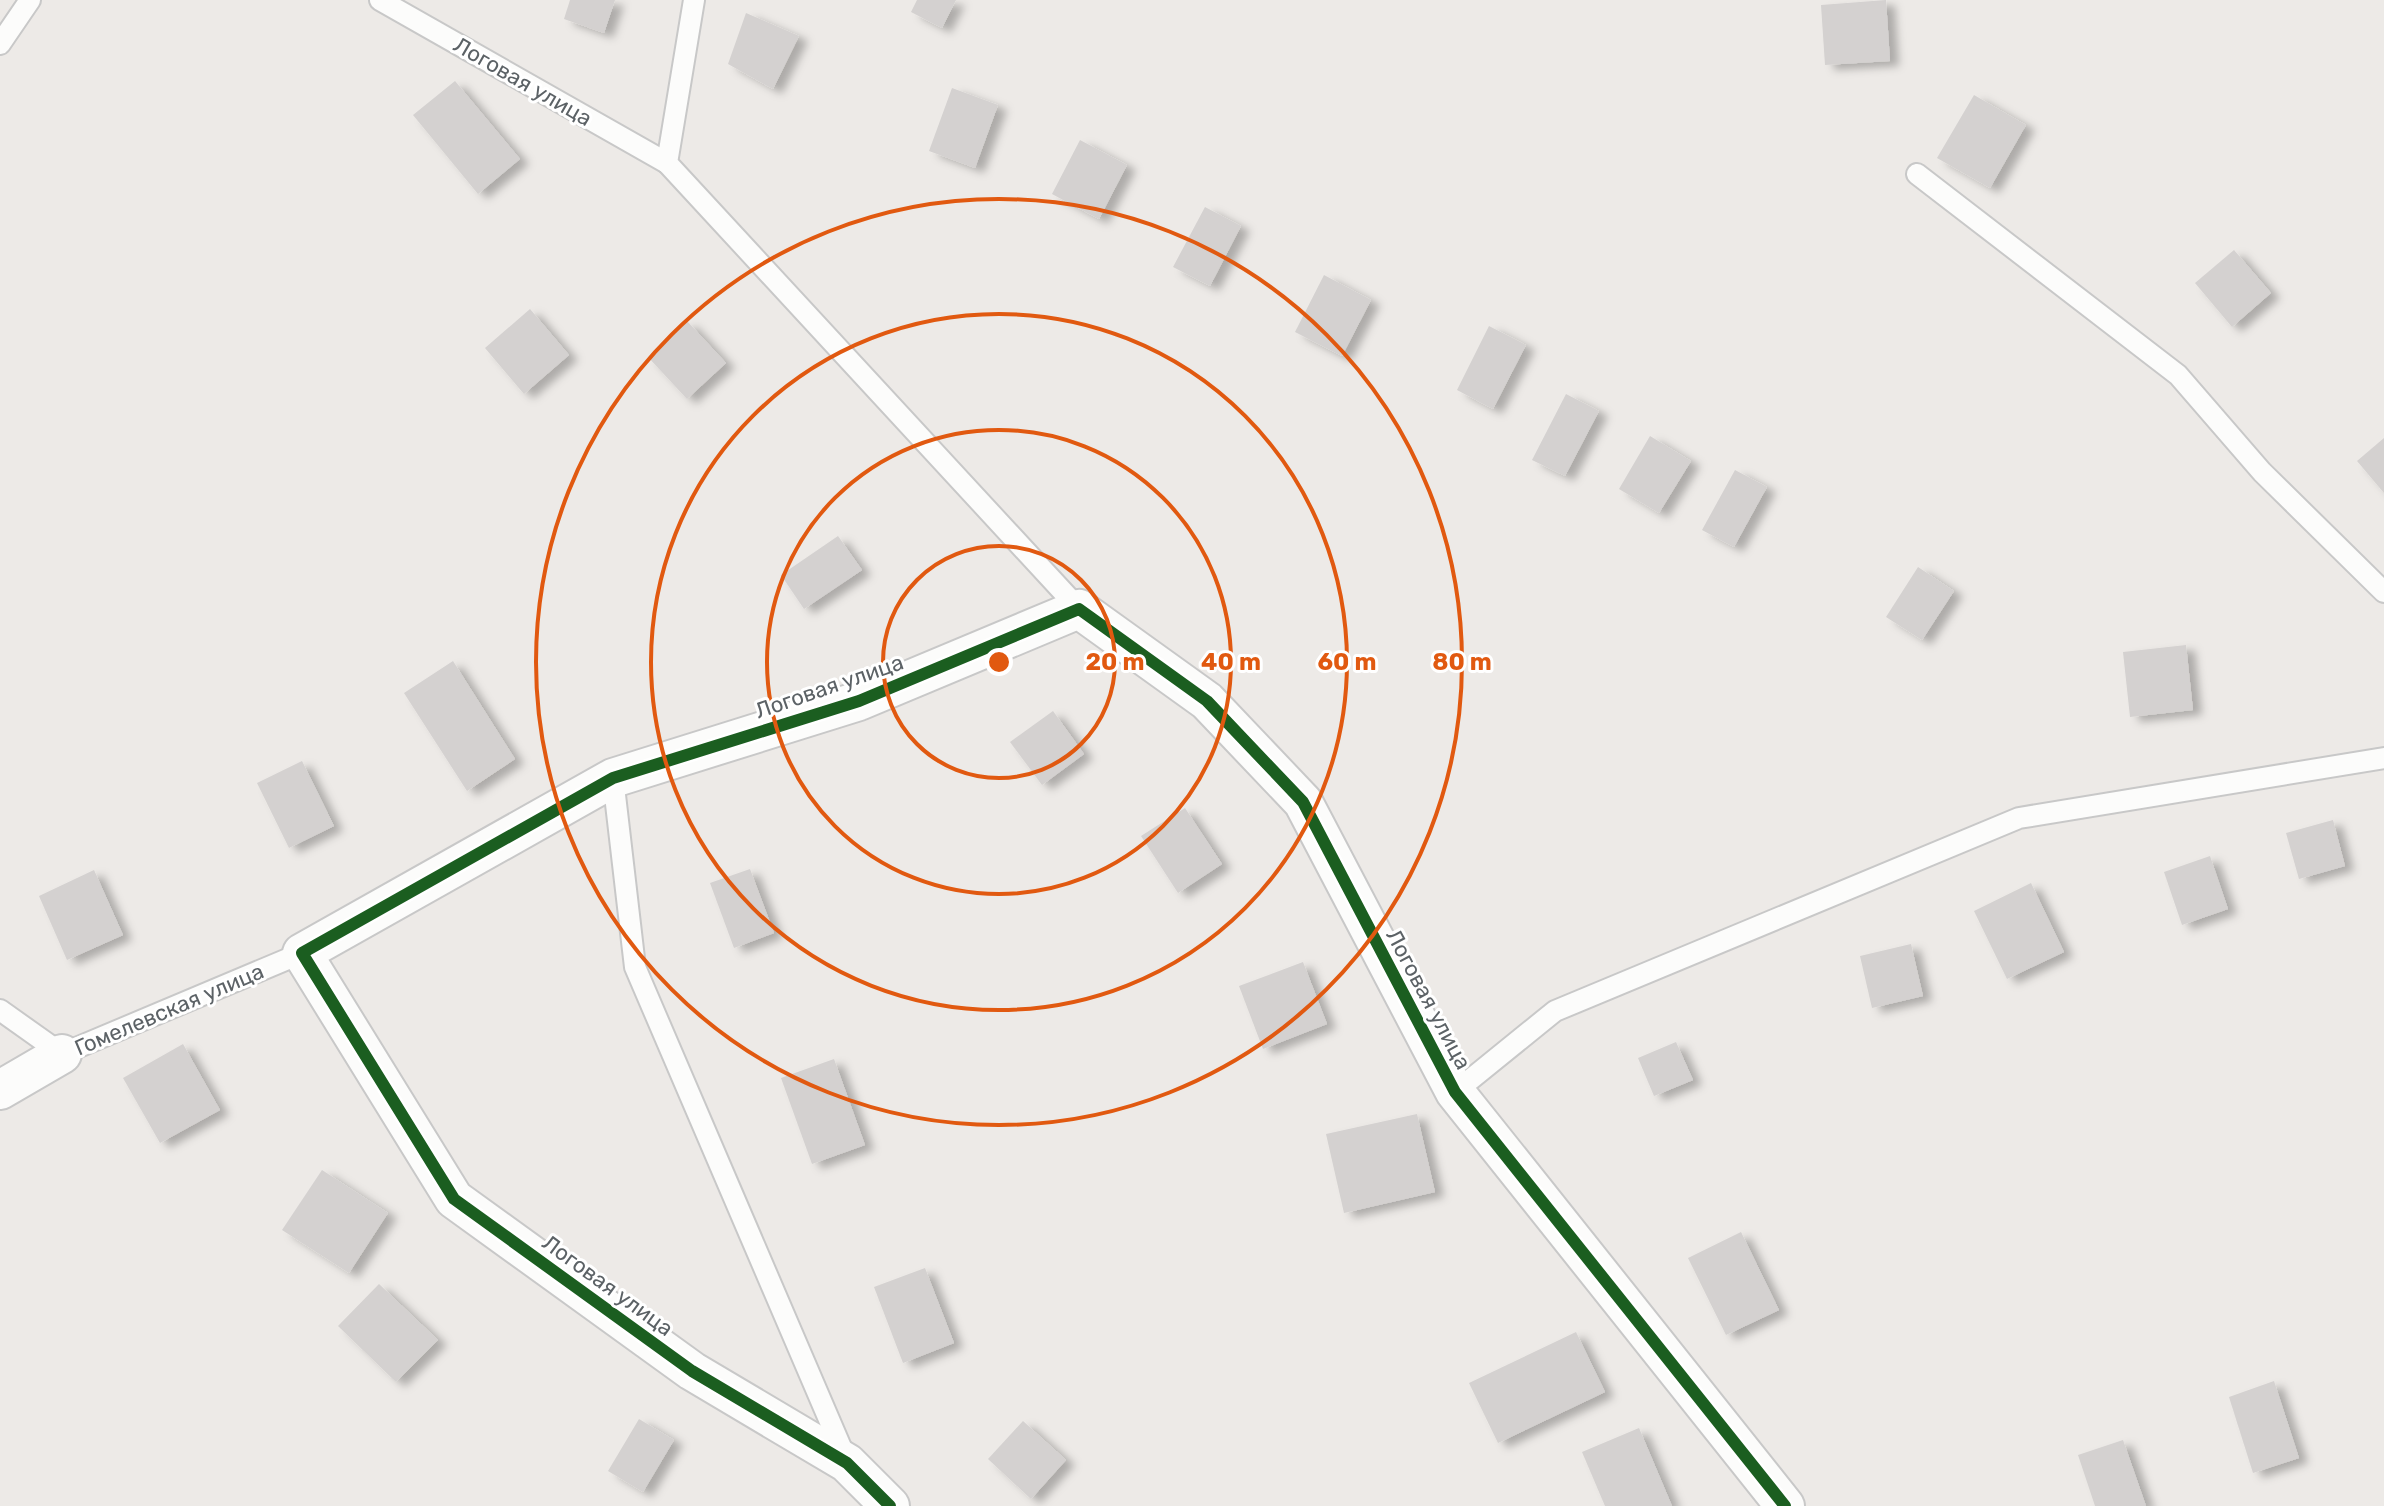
<svg xmlns="http://www.w3.org/2000/svg" width="2384" height="1506" font-family="Rubik,sans-serif">
<style>
.building{fill:#d4d1d0;filter:url(#shadow)}
.lines{fill:none;stroke-linecap:round;stroke-linejoin:round}
.service-casing{stroke:#c8c8c8;stroke-width:24}
.minor-casing{stroke:#c8c8c8;stroke-width:42}
.service{stroke:#fcfcfb;stroke-width:20}
.minor{stroke:#fcfcfb;stroke-width:38}
.cycleway-casing{stroke:#fff;stroke-width:17}
.cycleway{stroke:#1b5e20;stroke-width:12}
.ring{fill:none;stroke:#e15910;stroke-width:4}
.labels{text-anchor:middle;stroke-width:6;stroke-linejoin:round;paint-order:stroke}
.street-label{font-size:22px;fill:#5c6266;stroke:#fff}
.centre{fill:#e15910;stroke:#fff;stroke-width:4}
.ring-label{font-size:24px;text-anchor:middle;font-weight:bold;fill:#e15910;stroke:#fff;stroke-width:6;stroke-linejoin:round;paint-order:stroke}
</style>
<defs>
<filter id="shadow"><feDropShadow dx="9" dy="5" stdDeviation="4" flood-color="#0004"/></filter>
</defs>
<rect width="100%" height="100%" fill="#edeae7"/>
<!-- building -->
<g class="building">
<path d="M570,0H615L604,33L564,19Z"/>
<path d="M917,0H956L942,28L911,12Z"/>
<path d="M1886,0L1890,61L1825,65L1821,5Z"/>
<path d="M746,13L799,36L773,89L728,64Z"/>
<path d="M455,81L520,159L478,194L413,115Z"/>
<path d="M952,88L998,105L975,168L929,151Z"/>
<path d="M1974,95L2026,125L1990,188L1937,158Z"/>
<path d="M1080,140L1127,165L1099,219L1052,194Z"/>
<path d="M1205,207L1241,226L1210,286L1173,267Z"/>
<path d="M2234,250L2271,293L2232,327L2195,283Z"/>
<path d="M1324,275L1371,300L1342,356L1295,332Z"/>
<path d="M530,309L569,355L524,394L485,348Z"/>
<path d="M687,321L726,363L687,399L648,357Z"/>
<path d="M1489,326L1526,345L1493,409L1457,390Z"/>
<path d="M1566,394L1599,411L1565,476L1532,460Z"/>
<path d="M1650,436L1691,461L1659,513L1619,489Z"/>
<path d="M2384,438V493L2357,461Z"/>
<path d="M1735,470L1767,487L1734,547L1702,530Z"/>
<path d="M838,536L862,570L804,609L781,575Z"/>
<path d="M1918,567L1954,591L1922,640L1886,617Z"/>
<path d="M2186,645L2193,710L2130,717L2123,652Z"/>
<path d="M453,661L515,759L467,791L404,693Z"/>
<path d="M1053,711L1084,754L1042,785L1010,742Z"/>
<path d="M302,761L334,826L289,848L257,783Z"/>
<path d="M1185,808L1222,864L1178,893L1141,836Z"/>
<path d="M2333,820L2345,866L2299,879L2286,833Z"/>
<path d="M2210,856L2228,909L2182,925L2164,872Z"/>
<path d="M750,869L774,933L734,948L710,883Z"/>
<path d="M94,870L123,935L67,960L39,896Z"/>
<path d="M2031,883L2064,952L2007,979L1974,911Z"/>
<path d="M1911,944L1923,996L1872,1008L1860,956Z"/>
<path d="M1303,962L1327,1024L1263,1049L1239,986Z"/>
<path d="M1676,1042L1693,1080L1654,1096L1638,1058Z"/>
<path d="M183,1044L220,1110L160,1143L123,1078Z"/>
<path d="M834,1059L865,1145L812,1164L781,1078Z"/>
<path d="M1417,1114L1435,1192L1344,1213L1326,1134Z"/>
<path d="M322,1170L388,1213L349,1273L282,1230Z"/>
<path d="M1741,1232L1779,1310L1726,1335L1688,1258Z"/>
<path d="M925,1268L954,1343L903,1363L874,1287Z"/>
<path d="M379,1284L438,1340L396,1382L338,1326Z"/>
<path d="M1576,1332L1605,1392L1498,1443L1469,1383Z"/>
<path d="M2274,1381L2299,1458L2253,1473L2229,1397Z"/>
<path d="M639,1419L674,1440L643,1492L608,1471Z"/>
<path d="M1023,1421L1066,1460L1031,1499L988,1459Z"/>
<path d="M1639,1428L1672,1506H1605L1582,1452Z"/>
<path d="M2123,1440L2146,1506H2095L2078,1455Z"/>
</g>
<g class="lines">
<defs>
<g id="service">
<path d="M380,0L667,163"/>
<path d="M694,0L667,163L1079,609"/>
<path d="M0,44L30,0"/>
<path d="M1917,174L2178,375L2262,472L2384,592"/>
<path d="M613,778L635,967L846,1459"/>
<path d="M0,1010L62,1054L302,953"/>
<path d="M1455,1092L1555,1011L2019,818L2384,758"/>
</g>
<g id="minor">
<path d="M0,1090L62,1054"/>
<path d="M890,1506L847,1463L692,1371L454,1199L302,953L613,778L859,701L1079,609L1207,701L1303,802L1455,1092L1785,1506"/>
</g>
</defs>
<!-- service casing -->
<use href="#service" class="service-casing"/>
<!-- minor casing -->
<use href="#minor" class="minor-casing"/>
<!-- service -->
<use href="#service" class="service"/>
<!-- minor -->
<use href="#minor" class="minor"/>
<defs>
<path id="cycleway" d="M890,1506L847,1463L692,1371L454,1199L302,953L613,778L859,701L1079,609L1207,701L1303,802L1455,1092L1785,1506"/>
</defs>
<!-- cycleway casing -->
<use href="#cycleway" class="cycleway-casing"/>
<!-- cycleway -->
<use href="#cycleway" class="cycleway"/>
</g>
<!-- distance rings -->
<g class="ring">
<circle cx="999" cy="662" r="116"/>
<circle cx="999" cy="662" r="232"/>
<circle cx="999" cy="662" r="348"/>
<circle cx="999" cy="662" r="463"/>
</g>
<g class="labels">
<!-- street labels -->
<g class="street-label">
<text transform="translate(523 81) rotate(30)" y="8">Логовая улица</text>
<text transform="translate(829 686) rotate(-19)" y="8">Логовая улица</text>
<text transform="translate(1429 999) rotate(62)" y="8">Логовая улица</text>
<text transform="translate(169 1009) rotate(-23)" y="8">Гомелевская улица</text>
<text transform="translate(608 1285) rotate(36)" y="8">Логовая улица</text>
</g>
</g>
<circle cx="999" cy="662" r="12" class="centre"/>
<g class="ring-label">
<text x="1115" y="670">20 m</text>
<text x="1231" y="670">40 m</text>
<text x="1347" y="670">60 m</text>
<text x="1462" y="670">80 m</text>
</g>
</svg>
